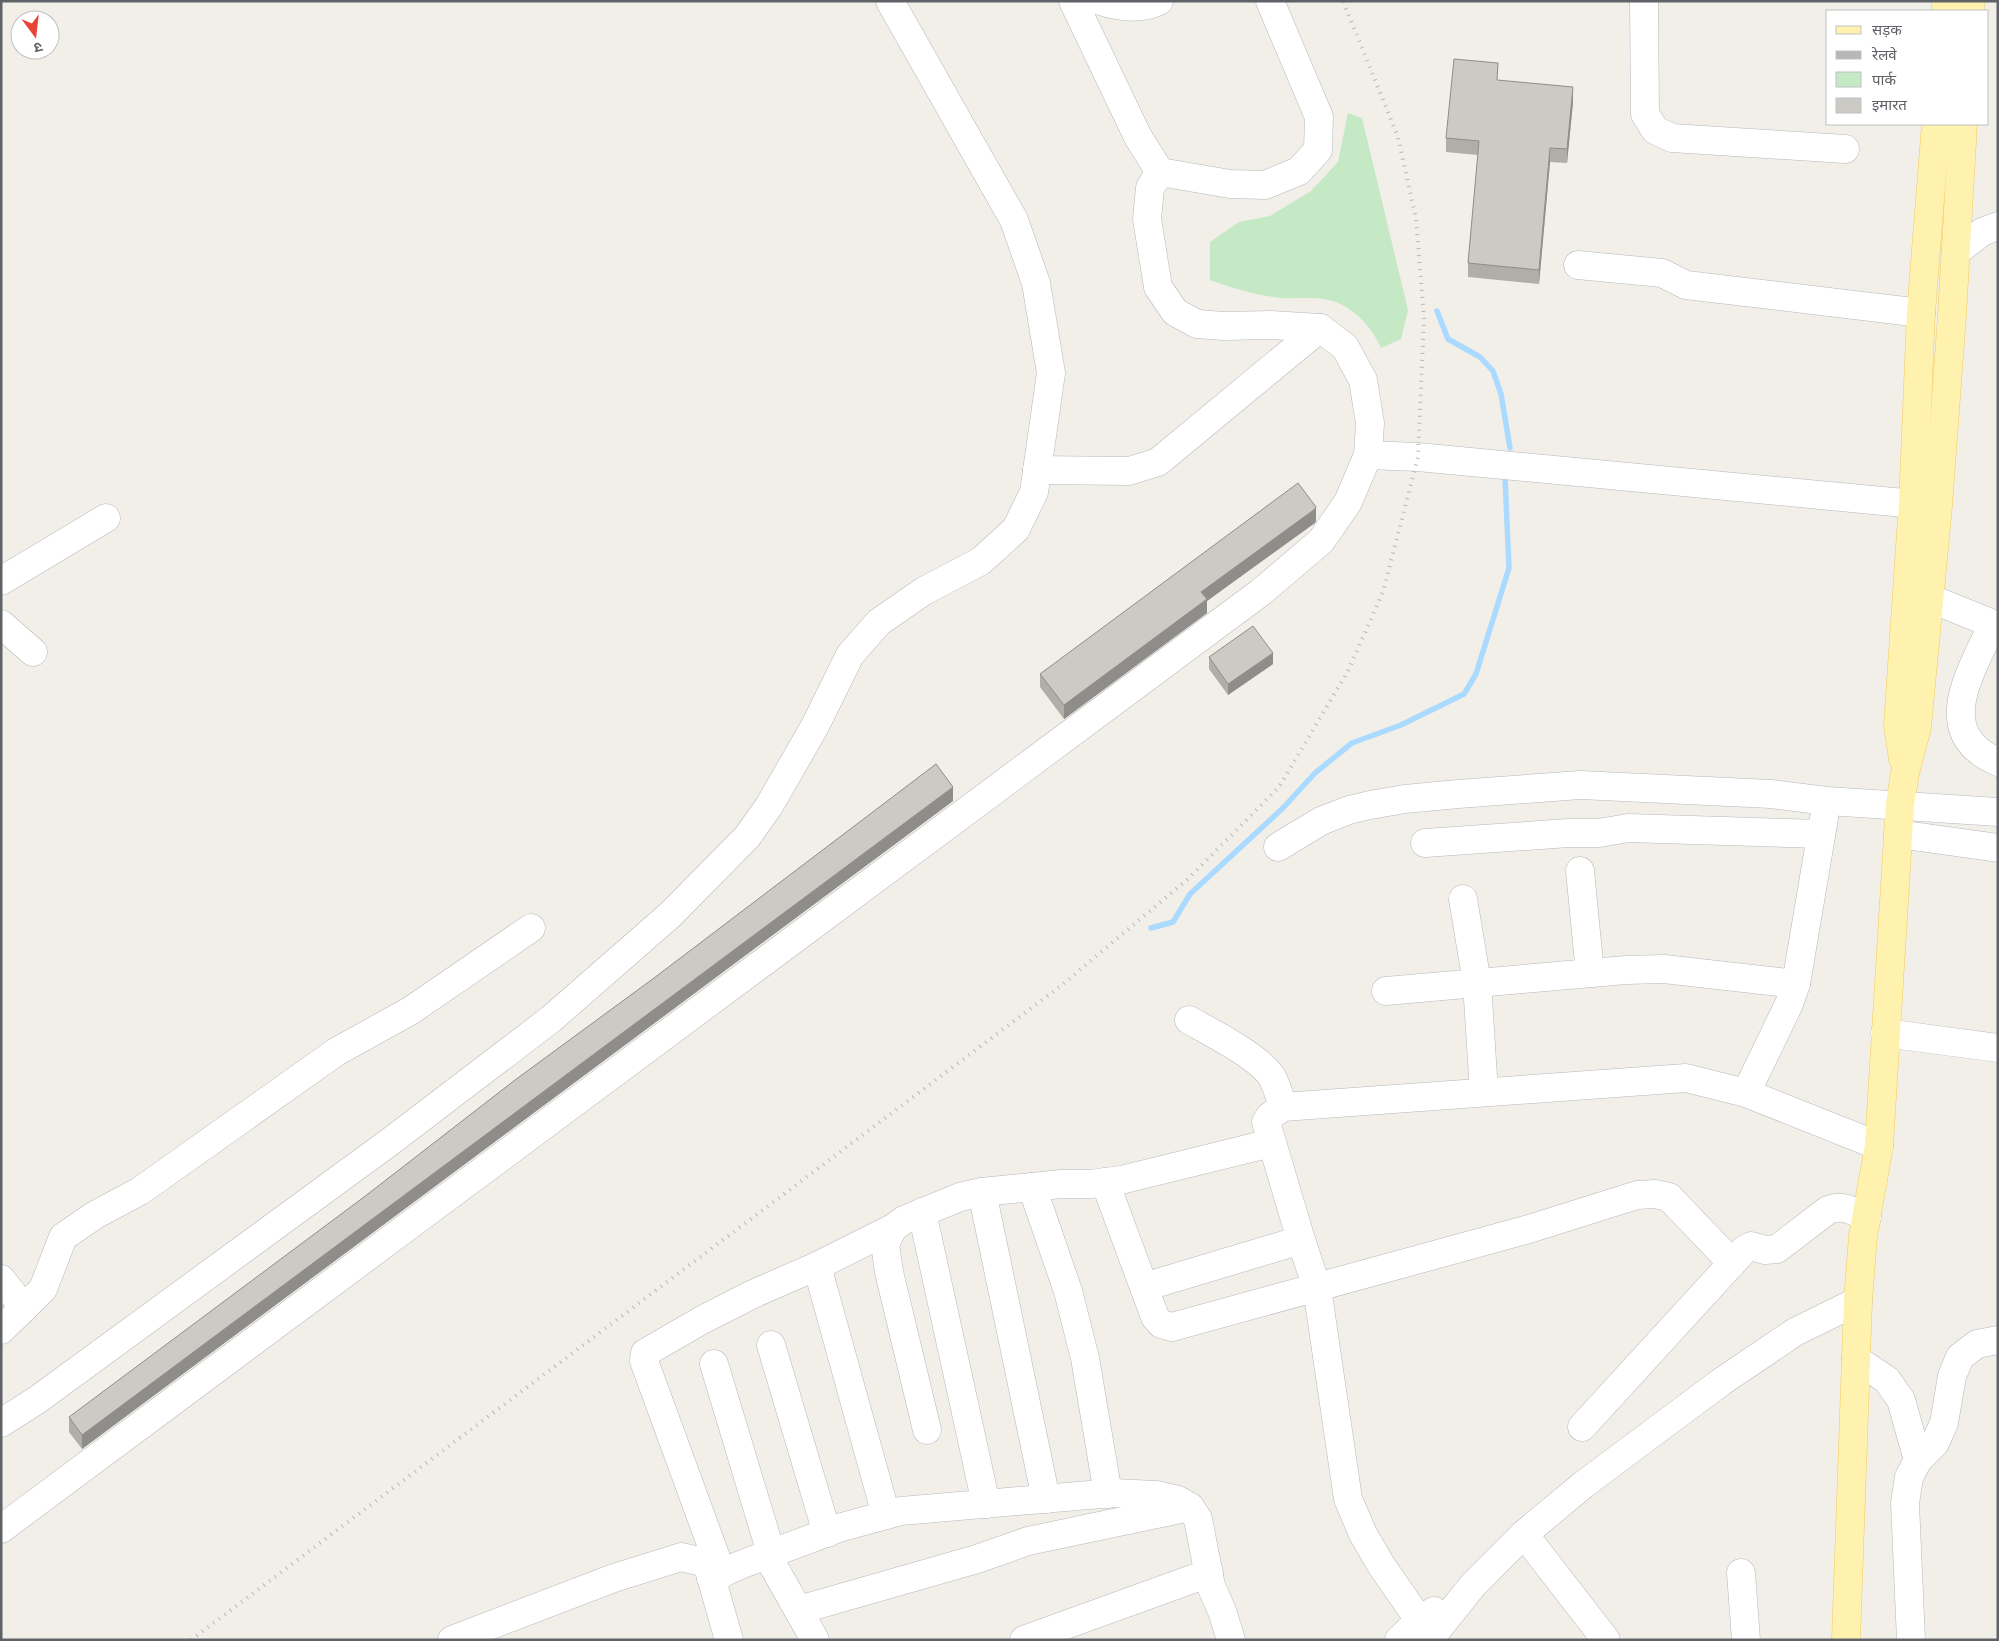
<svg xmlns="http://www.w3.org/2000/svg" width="1999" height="1641" font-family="Helvetica,'Noto Sans Devanagari',sans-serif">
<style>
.green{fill:#c5e8c5}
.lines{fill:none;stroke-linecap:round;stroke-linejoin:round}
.stream{stroke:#aadaff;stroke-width:5.5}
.minor-casing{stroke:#b5b8bc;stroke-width:29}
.major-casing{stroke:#f2c960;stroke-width:29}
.minor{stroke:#fff;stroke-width:28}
.major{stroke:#fff2af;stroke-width:28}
.rail{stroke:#b6b7b8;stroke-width:4;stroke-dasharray:1 6;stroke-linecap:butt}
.wall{fill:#afaea9}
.shaded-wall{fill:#8f8d8a}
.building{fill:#cccac5;stroke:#8f8d8a}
</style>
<rect width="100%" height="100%" fill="#f1efe8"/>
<!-- green -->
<path class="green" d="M1348,113L1362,118L1408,310L1401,339L1381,348C1371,325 1350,303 1324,299C1310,297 1296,299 1281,298C1256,295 1234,289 1210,280V242L1239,222L1270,216L1311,191L1338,162Z"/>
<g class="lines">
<!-- stream -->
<g class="stream">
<path d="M1437,311L1448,339L1480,357L1493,371L1501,394L1510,448"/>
<path d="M1151,928L1173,922L1190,894L1283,808L1315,773L1352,743L1401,725L1464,694L1476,674L1509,568L1505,477"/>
</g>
<defs>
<g id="minor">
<path d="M1073,1L1138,137L1160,172L1230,184L1265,185L1299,171L1318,150L1319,117L1270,1"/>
<path d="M1100,1C1119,7 1141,10 1159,1"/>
<path d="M1644,1L1645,114L1655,130L1672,138L1845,149"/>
<path d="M1956,252L1982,232L1998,226"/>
<path d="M1578,265L1662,273L1686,285L1921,313"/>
<path d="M1368,455L1418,457L1936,506"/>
<path d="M1037,470L1129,471L1158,462L1320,328"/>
<path d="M1,581L106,518"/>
<path d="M1929,598L1998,626"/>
<path d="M1,624L33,652"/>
<path d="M1993,624C1972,670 1930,733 1998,762"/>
<path d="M1898,834L1998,848"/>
<path d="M1425,843L1569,833H1599L1628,828L1821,834"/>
<path d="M1278,847L1321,821L1349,810L1370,805L1405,799L1458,794L1580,785L1771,794L1827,801L1998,812"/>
<path d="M1580,871L1590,973"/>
<path d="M1463,899L1477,983L1484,1092"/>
<path d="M1386,991L1626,970L1664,969L1796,984"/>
<path d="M1189,1020C1212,1033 1258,1056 1272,1077C1277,1086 1280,1098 1283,1107"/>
<path d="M1885,1033L1998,1048"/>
<path d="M1746,1093L1789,1004L1796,984L1824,818"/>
<path d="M1105,1182L1155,1317L1161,1324L1172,1327L1529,1229L1637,1195L1655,1194L1669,1197L1732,1263"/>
<path d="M1032,1187L1068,1291L1085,1358L1108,1494"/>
<path d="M982,1192L1046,1499"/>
<path d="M922,1212L986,1504"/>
<path d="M817,1266L886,1515"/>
<path d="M1,1279L24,1308"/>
<path d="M1144,1287L1301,1240"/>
<path d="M1,1330L43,1289L63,1237L95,1215L140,1191L336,1052L410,1011L531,928"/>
<path d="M771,1345L827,1533"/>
<path d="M1856,1359L1887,1380L1901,1400L1918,1460"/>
<path d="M714,1364L771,1553"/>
<path d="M1,1423L37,1400L391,1141L551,1019L670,915L747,837L769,806L815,726L850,655L879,622L924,591L981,561L1016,529L1034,492L1051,373L1036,283L1014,220L890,1"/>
<path d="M1582,1427L1744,1250L1751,1246L1765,1250L1777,1249L1828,1210C1842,1204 1853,1211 1867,1217"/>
<path d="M927,1430L889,1272L885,1244L893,1228L904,1220L960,1197L982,1192L1061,1184H1091L1121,1180L1271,1143"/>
<path d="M1,1529L1261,592L1321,541L1348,502L1368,455L1370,423L1363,380L1345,347L1320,328L1271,325L1224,326L1197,324L1175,312L1158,287L1147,219L1150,188L1160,172"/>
<path d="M1524,1534L1606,1640"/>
<path d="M767,1555L815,1640"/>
<path d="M1741,1573L1746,1640"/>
<path d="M722,1574L644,1361L645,1353L702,1320L753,1294L817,1266L893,1228"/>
<path d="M711,1578L740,1565L842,1527L901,1511L1113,1493L1156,1495L1178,1500L1190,1507L1198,1519L1211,1586L1222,1611L1231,1640"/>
<path d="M799,1610L977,1559L1028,1541L1190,1507"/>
<path d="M452,1640L614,1578L681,1557L707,1563L729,1640"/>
<path d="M1024,1640L1209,1573"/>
<path d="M1399,1640L1420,1620L1434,1611"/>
<path d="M1429,1640L1473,1585L1524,1534L1583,1485L1721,1382L1795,1332L1858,1301"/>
<path d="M1433,1640L1381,1565L1363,1534L1348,1499L1317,1288L1301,1240L1266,1122L1270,1116L1283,1107L1686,1078L1746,1093L1879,1146"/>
<path d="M1911,1640L1905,1503L1909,1477L1918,1460L1935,1443L1944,1423L1952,1376L1960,1357L1977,1344L1998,1340"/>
</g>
<g id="major">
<path d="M1946,11V1"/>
<path d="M1970,11V1"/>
<path d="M1903,759L1898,725L1913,503L1921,313L1936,124"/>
<path d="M1846,1640L1858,1301L1863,1236L1879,1146L1900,804L1905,773L1917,727L1938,506L1952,316L1963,124"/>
</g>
</defs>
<!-- minor casing -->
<use href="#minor" class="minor-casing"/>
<!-- major casing -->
<use href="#major" class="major-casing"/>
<!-- minor -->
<use href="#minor" class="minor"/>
<!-- major -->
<use href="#major" class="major"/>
<!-- rail -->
<path class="rail" d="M191,1640L1062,985L1188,879L1279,787L1348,671L1383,592L1418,457L1424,318L1416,219L1398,137L1343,1"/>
</g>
<!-- wall -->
<g class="wall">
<path d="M1498,81L1573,102L1567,163L1550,162L1539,284L1468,277V263L1478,155L1446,152V138Z"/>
<path d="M1316,521L1207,601V613L1064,719L1040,687V674Z"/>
<path d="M1209,657L1273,664L1228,695L1209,669Z"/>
<path d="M953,801L82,1449L69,1432V1417Z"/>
</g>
<!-- shaded-wall -->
<g class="shaded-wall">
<path d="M1573,87V102L1567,163V149Z"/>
<path d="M1550,148V162L1539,284V270Z"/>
<path d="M1316,507V521L1315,523L1207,601V613L1064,719V705L1201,592Z"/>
<path d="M1273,653V664L1228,695V684Z"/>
<path d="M953,787V801L82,1449V1435Z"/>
</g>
<!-- building -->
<g class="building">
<path d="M1454,59L1498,63L1497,80L1573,87L1567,149L1550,148L1539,270L1468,263L1479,141L1446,138Z"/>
<path d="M1298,483L1316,507L1315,509L1201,592L1207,599L1064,705L1040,674Z"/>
<path d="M1253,626L1273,653L1228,684L1209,657Z"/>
<path d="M936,764L953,787L82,1435L69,1417L364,1197L515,1080L654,978Z"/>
</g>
<!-- border -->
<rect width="1999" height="1641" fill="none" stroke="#5f6368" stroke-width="5"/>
<!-- legend -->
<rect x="1826" y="10" width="162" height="115" fill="#ffffff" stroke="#bfc1c3"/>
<rect x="1836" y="26" width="25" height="8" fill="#fff2af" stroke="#bfc1c3"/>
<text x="1872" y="35" font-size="15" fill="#5f6368">सड़क</text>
<rect x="1836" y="51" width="25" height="8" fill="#b6b7b8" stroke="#bfc1c3"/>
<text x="1872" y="60" font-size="15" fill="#5f6368">रेलवे</text>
<rect x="1836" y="72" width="25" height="15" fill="#c5e8c5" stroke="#bfc1c3"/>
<text x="1872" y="85" font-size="15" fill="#5f6368">पार्क</text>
<rect x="1836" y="98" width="25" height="15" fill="#cccac5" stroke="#bfc1c3"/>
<text x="1872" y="110" font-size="15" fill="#5f6368">इमारत</text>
<!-- north arrow -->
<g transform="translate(35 35) rotate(165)"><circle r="24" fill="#ffffff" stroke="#bfc1c3"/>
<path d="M0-4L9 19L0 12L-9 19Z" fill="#ea4335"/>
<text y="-8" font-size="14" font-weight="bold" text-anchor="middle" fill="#5f6368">उ</text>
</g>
</svg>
